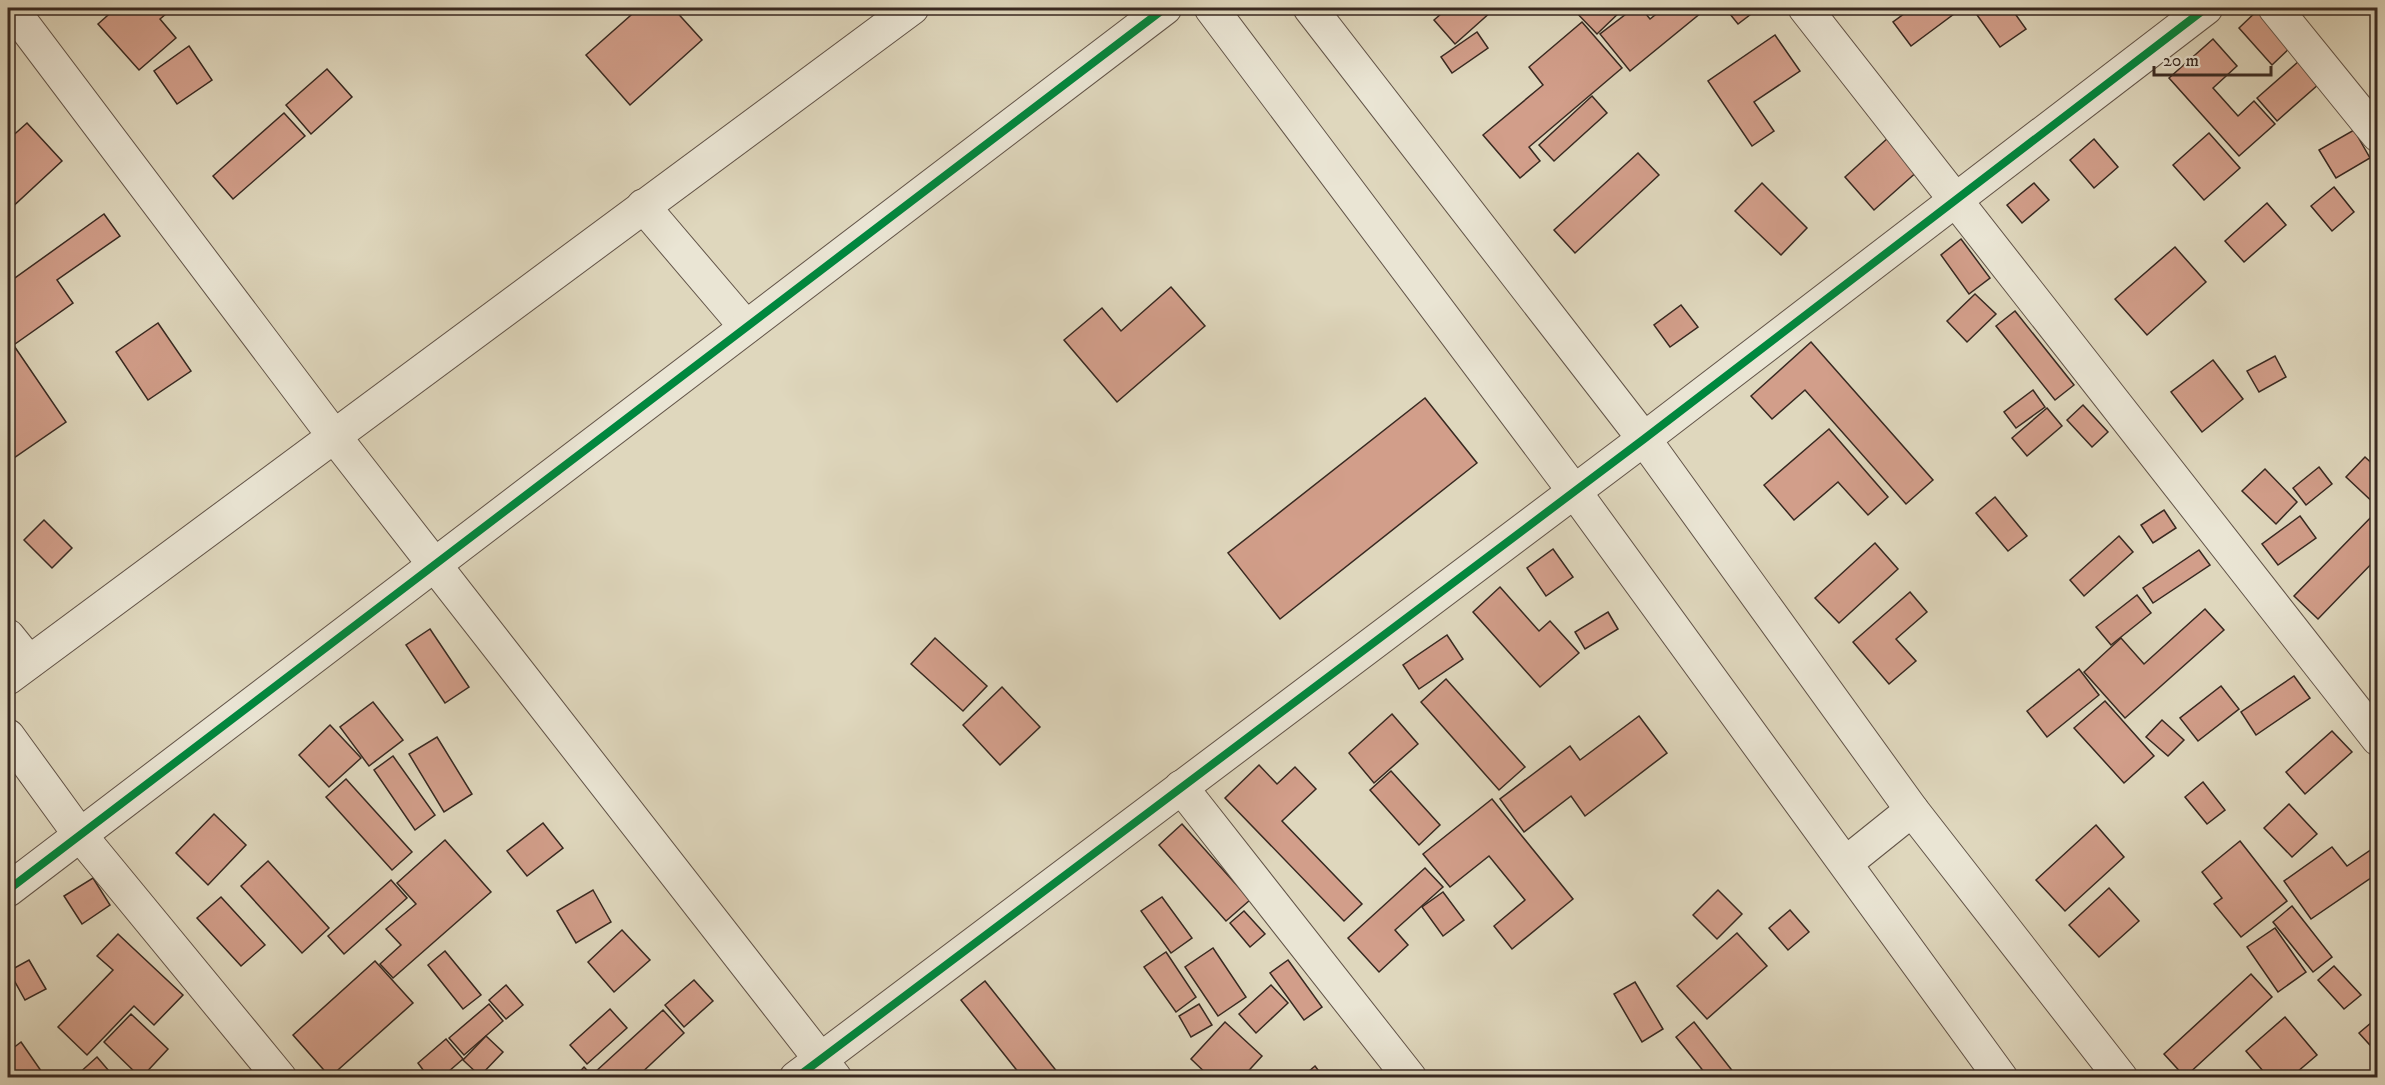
<svg xmlns="http://www.w3.org/2000/svg" width="2385" height="1085" font-family="'IM FELL DW Pica',serif">
<style>
.building{fill:#d29e8a;stroke:#382921;stroke-width:1.5}
.lines{fill:none;stroke-linecap:round;stroke-linejoin:round}
.minor-casing{stroke:#625448;stroke-width:35}
.minor{stroke:#eae5d4;stroke-width:33}
.cycleway-casing{stroke:#eae5d4;stroke-width:11}
.cycleway{stroke:#00873e;stroke-width:8}
</style>
<rect width="100%" height="100%" fill="#dfd7bd"/>
<filter id="stains"><feTurbulence type="fractalNoise" baseFrequency=".00333" numOctaves="4"/><feColorMatrix values="0 0 0 0 .2 0 0 0 0 .09 0 0 0 0 .02 0 0 0 .5 -.17"/></filter>
<radialGradient id="worn" r=".72"><stop offset=".6" stop-color="#630" stop-opacity="0"/><stop offset="1" stop-color="#630" stop-opacity=".3"/></radialGradient>
<!-- building -->
<g class="building">
<path d="M116,8H173L160,19L176,38L139,70L98,24Z"/>
<path d="M639,8H673L702,40L630,105L586,55Z"/>
<path d="M1448,8H1489L1492,11L1455,44L1434,20Z"/>
<path d="M1572,8H1624L1597,34Z"/>
<path d="M1634,8H1641L1650,19L1664,8H1707L1630,71L1600,34Z"/>
<path d="M1725,8H1759L1738,24Z"/>
<path d="M1912,8H1962L1911,46L1893,22Z"/>
<path d="M1972,8H2011L2026,29L2000,47Z"/>
<path d="M2260,8L2296,42L2272,65L2239,28Z"/>
<path d="M1582,22L1622,68L1529,147L1540,161L1520,178L1483,135L1543,85L1529,67Z"/>
<path d="M1477,32L1488,48L1452,73L1441,57Z"/>
<path d="M1775,35L1800,71L1754,102L1774,131L1752,146L1708,81Z"/>
<path d="M2213,39L2237,66L2213,88L2238,116L2254,101L2275,124L2239,156L2169,78Z"/>
<path d="M189,46L212,80L177,104L154,71Z"/>
<path d="M2299,61L2319,84L2277,121L2257,98Z"/>
<path d="M327,69L352,97L311,134L286,105Z"/>
<path d="M1592,96L1607,113L1554,161L1539,145Z"/>
<path d="M284,113L305,136L233,199L213,176Z"/>
<path d="M27,123L62,161L8,211V140Z"/>
<path d="M2354,130L2370,158L2336,178L2319,150Z"/>
<path d="M2209,133L2240,168L2204,200L2173,165Z"/>
<path d="M1889,137L1919,170L1874,210L1845,177Z"/>
<path d="M2094,139L2118,167L2094,188L2070,160Z"/>
<path d="M1638,153L1659,175L1575,253L1554,230Z"/>
<path d="M1762,183L1807,228L1781,255L1735,211Z"/>
<path d="M2034,183L2049,200L2022,223L2007,205Z"/>
<path d="M2334,187L2354,212L2332,231L2311,206Z"/>
<path d="M2267,203L2286,225L2244,262L2225,241Z"/>
<path d="M104,214L120,236L57,280L73,303L15,344L8,334V283Z"/>
<path d="M1961,239L1990,278L1969,294L1941,255Z"/>
<path d="M2175,247L2206,282L2147,335L2115,299Z"/>
<path d="M1171,287L1205,326L1117,402L1064,340L1102,308L1121,331Z"/>
<path d="M1975,294L1996,314L1967,342L1947,321Z"/>
<path d="M1681,305L1698,327L1670,347L1654,325Z"/>
<path d="M2015,311L2074,385L2055,400L1996,326Z"/>
<path d="M158,323L191,371L148,400L116,352Z"/>
<path d="M8,337L66,422L8,462V430L10,429L8,425Z"/>
<path d="M1811,342L1933,480L1906,504L1805,390L1772,419L1751,396Z"/>
<path d="M2275,356L2286,377L2259,392L2247,371Z"/>
<path d="M2213,360L2243,399L2202,432L2171,392Z"/>
<path d="M2033,390L2045,407L2016,428L2004,412Z"/>
<path d="M1425,398L1477,463L1280,619L1228,553Z"/>
<path d="M2083,405L2108,432L2092,447L2067,420Z"/>
<path d="M2047,408L2062,426L2027,456L2012,438Z"/>
<path d="M1829,429L1888,497L1868,515L1838,482L1794,520L1764,485Z"/>
<path d="M2365,457L2378,469V507L2346,477Z"/>
<path d="M2319,467L2332,484L2306,505L2293,488Z"/>
<path d="M2265,469L2297,502L2276,524L2242,491Z"/>
<path d="M1995,497L2027,536L2008,551L1976,513Z"/>
<path d="M2164,510L2176,528L2153,543L2141,525Z"/>
<path d="M2377,511L2378,557L2318,619L2294,596Z"/>
<path d="M2300,516L2316,538L2278,565L2262,544Z"/>
<path d="M44,520L72,548L52,568L24,540Z"/>
<path d="M2119,536L2133,552L2084,596L2070,580Z"/>
<path d="M1875,543L1898,569L1839,623L1815,598Z"/>
<path d="M1553,549L1573,577L1546,596L1527,568Z"/>
<path d="M2199,550L2210,565L2153,603L2143,588Z"/>
<path d="M1500,587L1539,631L1550,621L1579,653L1540,687L1473,612Z"/>
<path d="M1910,592L1927,612L1896,639L1916,661L1889,684L1853,642Z"/>
<path d="M2137,595L2151,613L2111,645L2096,627Z"/>
<path d="M2205,609L2224,630L2125,718L2084,672L2121,638L2144,664Z"/>
<path d="M1608,612L1618,629L1585,649L1575,632Z"/>
<path d="M430,629L469,687L445,703L406,645Z"/>
<path d="M1447,635L1463,659L1419,689L1403,665Z"/>
<path d="M935,638L987,686L963,711L911,664Z"/>
<path d="M2079,669L2099,695L2047,737L2027,711Z"/>
<path d="M2294,676L2310,698L2256,735L2241,712Z"/>
<path d="M1446,679L1525,767L1499,790L1421,702Z"/>
<path d="M2221,686L2239,709L2198,741L2180,718Z"/>
<path d="M1002,687L1040,727L1000,765L963,725Z"/>
<path d="M2105,701L2154,756L2124,783L2074,728Z"/>
<path d="M373,702L403,740L369,766L340,727Z"/>
<path d="M1392,714L1418,744L1374,783L1349,753Z"/>
<path d="M1639,716L1667,753L1585,816L1571,796L1524,832L1500,799L1570,746L1580,760Z"/>
<path d="M2162,720L2184,740L2168,756L2146,737Z"/>
<path d="M330,725L361,758L329,787L299,755Z"/>
<path d="M2332,731L2352,752L2305,794L2286,772Z"/>
<path d="M437,737L472,794L444,812L409,754Z"/>
<path d="M393,756L435,815L415,830L374,770Z"/>
<path d="M1259,765L1277,784L1295,767L1316,789L1282,821L1362,904L1344,921L1225,798Z"/>
<path d="M1391,771L1440,825L1419,845L1370,790Z"/>
<path d="M346,779L412,852L392,870L326,797Z"/>
<path d="M2203,782L2225,810L2207,824L2185,797Z"/>
<path d="M1492,799L1573,899L1512,949L1494,926L1525,900L1489,856L1450,887L1423,854Z"/>
<path d="M2289,804L2317,834L2292,857L2264,828Z"/>
<path d="M214,814L246,845L208,885L176,853Z"/>
<path d="M543,823L563,848L527,876L507,851Z"/>
<path d="M1182,824L1250,900L1226,921L1159,845Z"/>
<path d="M2096,825L2124,857L2065,911L2036,880Z"/>
<path d="M445,840L491,892L393,978L380,964L401,945L386,929L416,904L397,883Z"/>
<path d="M2240,841L2287,901L2241,937L2214,904L2222,898L2202,872Z"/>
<path d="M2378,845V873L2311,919L2284,881L2332,847L2347,866Z"/>
<path d="M268,861L329,928L302,953L241,886Z"/>
<path d="M1425,868L1443,887L1395,930L1408,945L1379,972L1348,938Z"/>
<path d="M93,878L110,905L82,924L64,896Z"/>
<path d="M391,880L407,898L344,954L328,936Z"/>
<path d="M2109,888L2139,921L2099,957L2069,925Z"/>
<path d="M593,890L611,922L576,943L557,911Z"/>
<path d="M1718,890L1742,914L1717,939L1693,915Z"/>
<path d="M1443,892L1464,920L1443,936L1422,907Z"/>
<path d="M221,897L265,945L241,966L197,918Z"/>
<path d="M1162,897L1192,938L1171,953L1141,911Z"/>
<path d="M2292,906L2332,957L2313,972L2273,922Z"/>
<path d="M1790,910L1809,932L1788,950L1769,928Z"/>
<path d="M1244,911L1265,934L1250,947L1230,923Z"/>
<path d="M2275,928L2306,972L2278,992L2247,947Z"/>
<path d="M622,930L650,960L614,992L588,962Z"/>
<path d="M1737,933L1767,966L1707,1019L1677,986Z"/>
<path d="M118,934L183,995L154,1025L134,1006L87,1055L58,1027L113,970L97,956Z"/>
<path d="M1213,948L1246,997L1218,1016L1185,967Z"/>
<path d="M445,951L481,995L463,1009L428,965Z"/>
<path d="M1166,952L1196,997L1176,1012L1144,967Z"/>
<path d="M29,960L46,989L25,1000L9,971Z"/>
<path d="M1288,960L1322,1007L1304,1020L1270,973Z"/>
<path d="M375,961L413,1003L330,1077L293,1035Z"/>
<path d="M2334,966L2361,995L2344,1009L2318,980Z"/>
<path d="M2251,974L2272,997L2185,1077L2164,1054Z"/>
<path d="M694,980L713,1001L684,1027L665,1005Z"/>
<path d="M985,981L1062,1078H1023L961,1000Z"/>
<path d="M1635,982L1663,1029L1642,1042L1614,994Z"/>
<path d="M506,985L523,1005L506,1019L489,1000Z"/>
<path d="M1271,985L1288,1003L1256,1033L1239,1014Z"/>
<path d="M489,1004L503,1021L464,1055L449,1038Z"/>
<path d="M1199,1004L1212,1025L1191,1037L1179,1016Z"/>
<path d="M610,1009L627,1028L587,1064L570,1045Z"/>
<path d="M663,1010L684,1033L636,1078H598L594,1073Z"/>
<path d="M131,1014L168,1049L141,1078L104,1042Z"/>
<path d="M2285,1017L2317,1055L2290,1078H2269L2246,1051Z"/>
<path d="M2378,1017V1054L2359,1033Z"/>
<path d="M1225,1022L1262,1056L1242,1078H1211L1191,1059Z"/>
<path d="M1694,1022L1738,1078H1709L1676,1037Z"/>
<path d="M486,1036L503,1052L480,1076L463,1060Z"/>
<path d="M446,1039L463,1059L441,1078H429L418,1063Z"/>
<path d="M21,1042L46,1078H8V1052Z"/>
<path d="M97,1057L115,1078H79L77,1075Z"/>
<path d="M1315,1066L1324,1078H1301Z"/>
<path d="M584,1067L594,1078H574Z"/>
</g>
<g class="lines">
<defs>
<g id="minor">
<path d="M11,8L334,436L835,1078"/>
<path d="M1211,8L1574,491L2001,1078"/>
<path d="M1310,8L1644,439L1912,810L2121,1078"/>
<path d="M1805,8L2378,739"/>
<path d="M2275,8L2378,135"/>
<path d="M643,206L746,327"/>
<path d="M8,636L29,662"/>
<path d="M8,678L912,8"/>
<path d="M8,736L80,835L280,1078"/>
<path d="M1181,787L1410,1078"/>
<path d="M1846,863L1912,810"/>
<path d="M8,890L1165,8"/>
<path d="M796,1078L1644,439L2206,8"/>
</g>
</defs>
<!-- minor casing -->
<use href="#minor" class="minor-casing"/>
<!-- minor -->
<use href="#minor" class="minor"/>
<defs>
<g id="cycleway">
<path d="M8,890L1165,8"/>
<path d="M796,1078L1644,439L2206,8"/>
</g>
</defs>
<!-- cycleway casing -->
<use href="#cycleway" class="cycleway-casing"/>
<!-- cycleway -->
<use href="#cycleway" class="cycleway"/>
</g>
<!-- margin -->
<rect width="2385" height="1085" fill="none" stroke="#dfd7bd" stroke-width="30"/>
<rect x="9" y="9" width="2367" height="1067" fill="none" stroke="#382921" stroke-width="3"/>
<rect x="15" y="15" width="2355" height="1055" fill="none" stroke="#382921" stroke-width="1.5"/>
<!-- scale -->
<path d="M2154 66v9h117v-9" fill="none" stroke="#382921" stroke-width="3"/>
<text x="2163" y="66" font-size="18" fill="#382921" stroke="#eae5d4" stroke-width="4.5" paint-order="stroke">20 m</text>
<rect width="100%" height="100%" filter="url(#stains)"/>
<rect width="100%" height="100%" fill="url(#worn)"/>
</svg>
